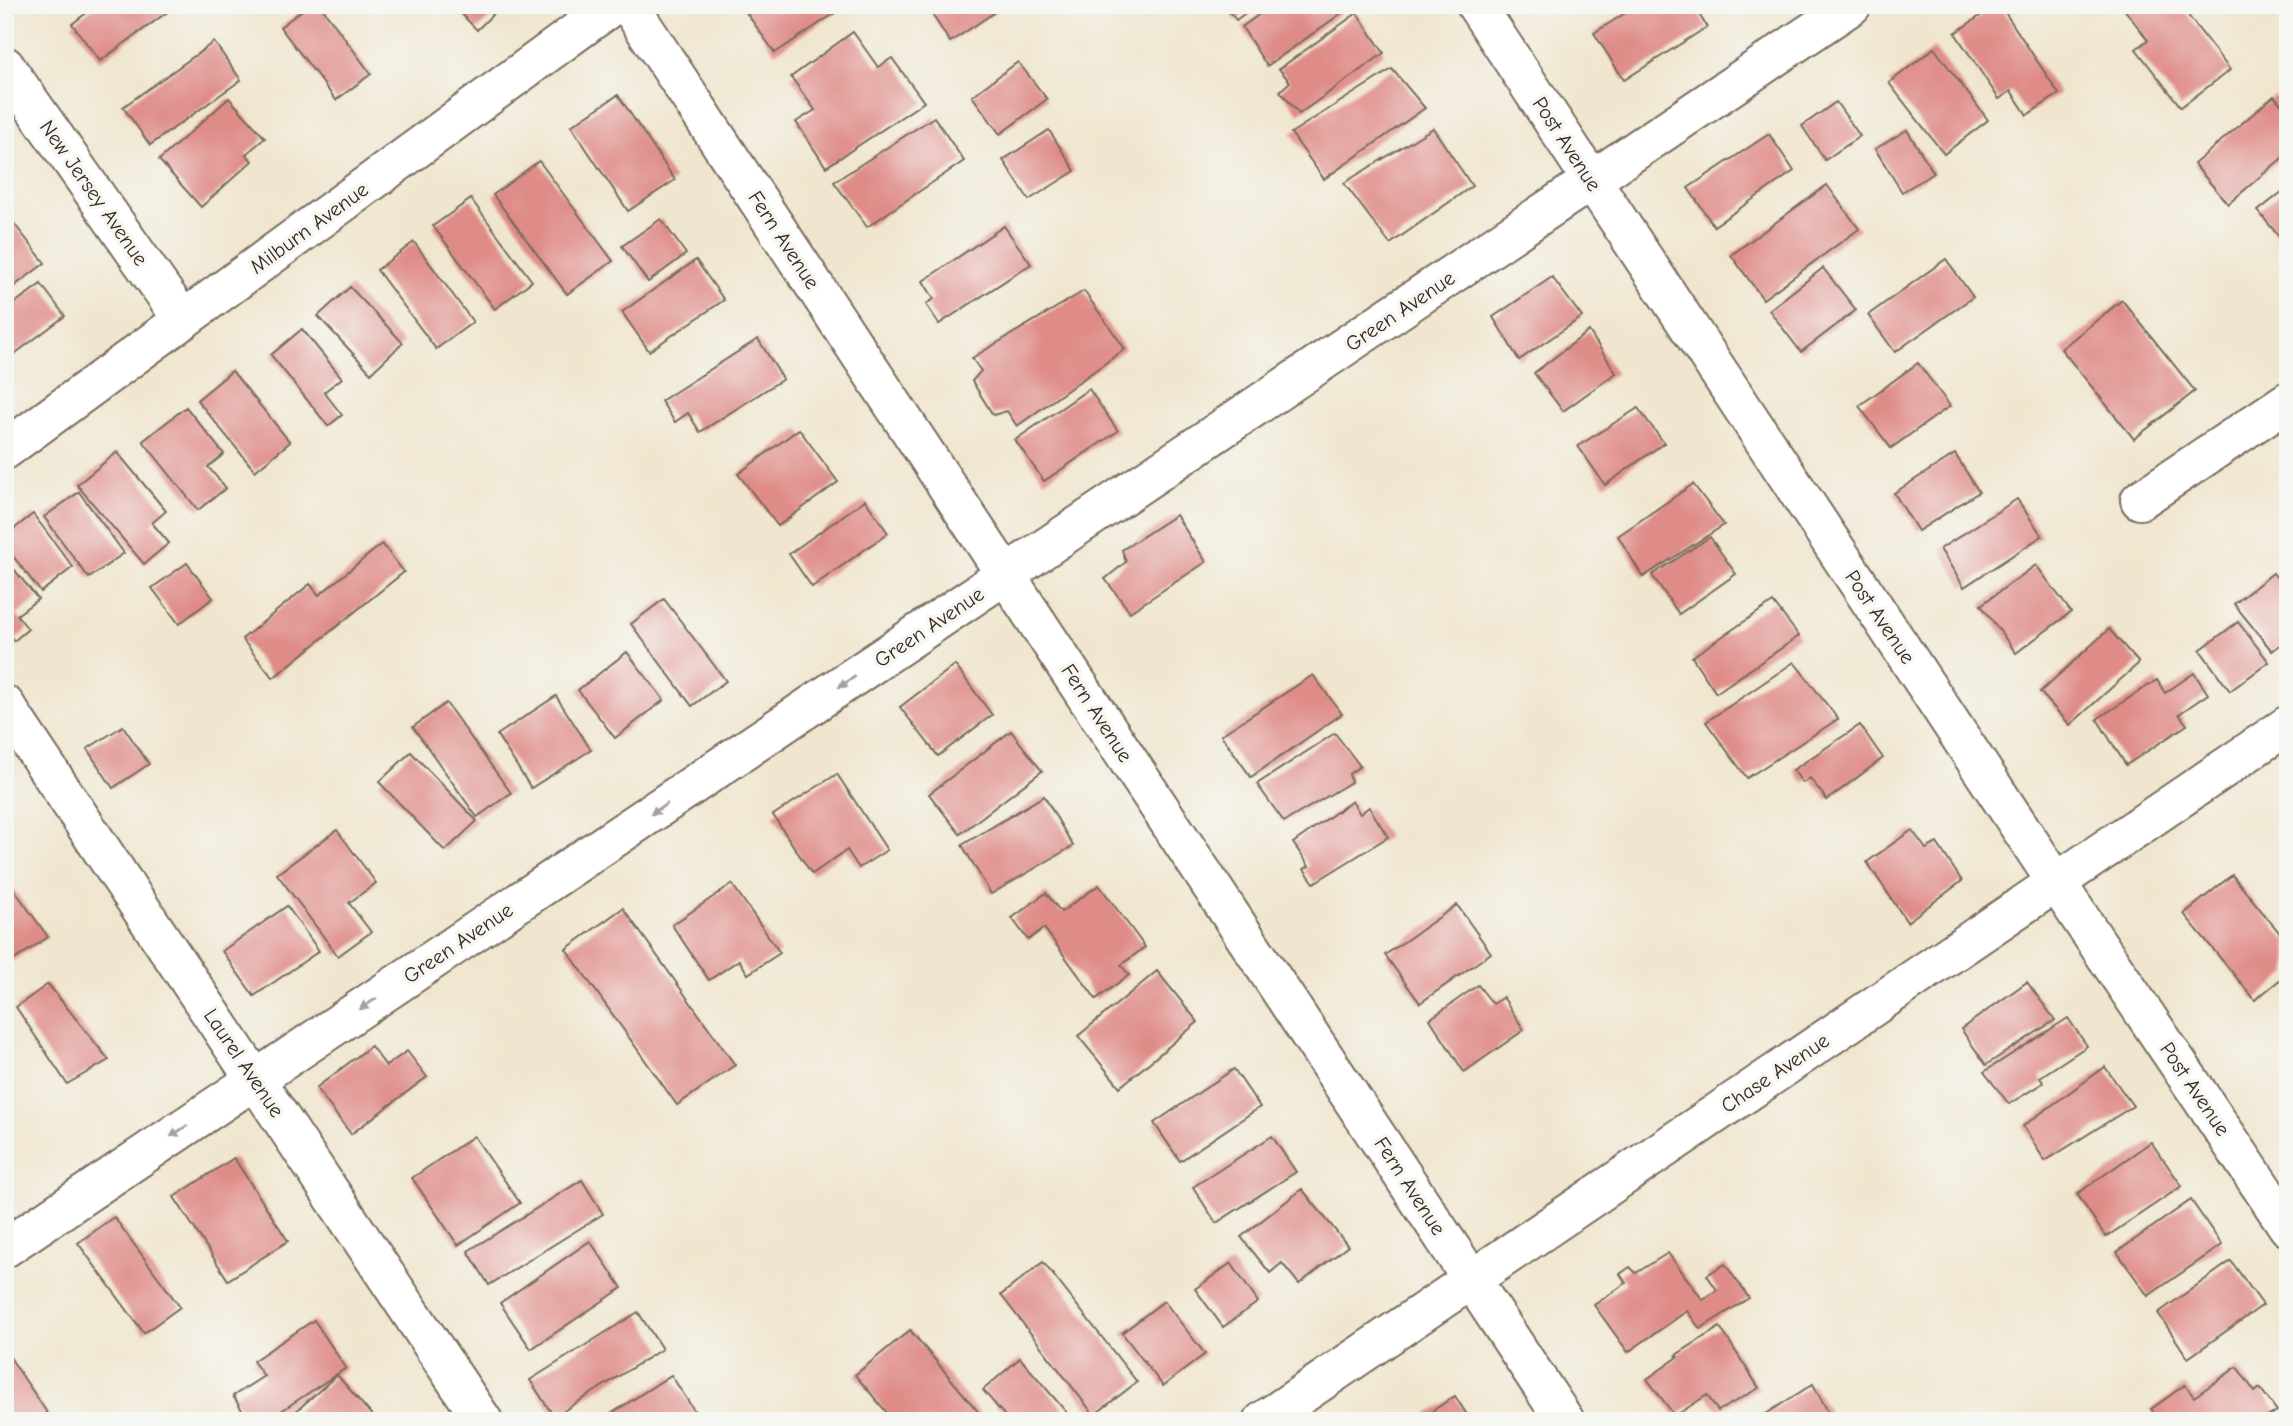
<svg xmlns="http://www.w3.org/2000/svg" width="2293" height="1426" font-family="'Comic Neue',sans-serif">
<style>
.building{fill:#df8b87}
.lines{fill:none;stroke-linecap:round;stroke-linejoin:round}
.minor-casing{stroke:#7a6c5c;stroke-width:42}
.minor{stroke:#fff;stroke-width:38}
.oneway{fill:#a79f9a}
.labels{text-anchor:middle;stroke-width:7;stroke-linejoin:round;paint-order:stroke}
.street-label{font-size:21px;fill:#3b2a1e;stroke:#f6f6f2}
</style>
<rect width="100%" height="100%" fill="#f6f6f2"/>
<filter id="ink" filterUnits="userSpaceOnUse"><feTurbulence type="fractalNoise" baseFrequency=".0143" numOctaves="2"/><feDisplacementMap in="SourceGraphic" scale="14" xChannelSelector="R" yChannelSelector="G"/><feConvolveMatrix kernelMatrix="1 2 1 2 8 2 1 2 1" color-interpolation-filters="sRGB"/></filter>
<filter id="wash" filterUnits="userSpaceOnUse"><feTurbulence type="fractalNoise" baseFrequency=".00686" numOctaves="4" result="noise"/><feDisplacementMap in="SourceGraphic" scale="28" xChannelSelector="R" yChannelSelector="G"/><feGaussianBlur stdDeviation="1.57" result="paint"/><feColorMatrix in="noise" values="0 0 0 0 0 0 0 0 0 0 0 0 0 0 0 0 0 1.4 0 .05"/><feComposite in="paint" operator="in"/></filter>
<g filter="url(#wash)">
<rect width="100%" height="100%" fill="#f0e6cf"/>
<g id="blocks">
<!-- building -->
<g class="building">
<path d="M97,5H177L100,61L72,24Z"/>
<path d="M309,5H320L371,74L336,100L280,27Z"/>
<path d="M453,5H502L477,30Z"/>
<path d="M741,5H839L841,9L775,53Z"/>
<path d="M926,5H991L995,12L950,42Z"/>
<path d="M1224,5H1256L1236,20Z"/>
<path d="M1272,5H1353L1267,66L1242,27Z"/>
<path d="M1638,5H1693L1707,27L1624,80L1594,33Z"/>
<path d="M1996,5H2000L2059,94L2027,115L2011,91L1999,99L1955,33Z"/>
<path d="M2121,5H2180L2230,70L2181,107L2136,49L2148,40Z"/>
<path d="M1357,13L1384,53L1299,114L1280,91L1290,82L1279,69Z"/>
<path d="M853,32L878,67L892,58L924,102L826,167L796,122L815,110L791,77Z"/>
<path d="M214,42L241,80L150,145L123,107Z"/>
<path d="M1934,48L1988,120L1944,154L1889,83Z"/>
<path d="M1018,62L1047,99L1000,134L972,96Z"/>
<path d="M1392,69L1425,108L1324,179L1291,133Z"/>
<path d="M618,95L675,180L628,211L571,126Z"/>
<path d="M2274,96L2288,112V153L2228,204L2194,164Z"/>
<path d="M229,98L265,138L246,154L252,161L201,207L159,160Z"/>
<path d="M1836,102L1860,136L1825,160L1802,126Z"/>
<path d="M934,117L964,161L867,227L834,182Z"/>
<path d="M1433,128L1472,186L1390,244L1344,183Z"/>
<path d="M1049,130L1075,171L1029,200L1003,160Z"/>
<path d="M1907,130L1934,173L1902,192L1875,149Z"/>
<path d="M1769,134L1794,171L1714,226L1688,188Z"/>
<path d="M539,161L613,261L567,294L493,195Z"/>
<path d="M1827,185L1859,229L1763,299L1731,255Z"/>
<path d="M2288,187V248L2258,211Z"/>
<path d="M471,199L532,281L495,309L433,226Z"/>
<path d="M661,219L686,254L648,282L622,246Z"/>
<path d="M12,221L45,263L5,293V226Z"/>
<path d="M1004,226L1031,264L939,324L926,304L934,299L923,281Z"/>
<path d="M414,242L473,322L436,349L377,270Z"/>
<path d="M1946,259L1973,297L1895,352L1868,315Z"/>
<path d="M696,260L724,300L649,351L622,312Z"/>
<path d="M1823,268L1856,310L1801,352L1769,310Z"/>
<path d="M1552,277L1582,317L1519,360L1493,317Z"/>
<path d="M41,284L65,316L5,361V310Z"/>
<path d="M350,287L403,343L371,373L318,316Z"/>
<path d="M1084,291L1125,349L1017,426L1007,411L993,415L972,381L981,371L972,358Z"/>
<path d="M2122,300L2195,391L2134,439L2061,349Z"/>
<path d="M302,329L342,378L324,392L342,415L328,426L271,355Z"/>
<path d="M1589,331L1616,373L1563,411L1534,373Z"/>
<path d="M758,339L783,379L700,432L688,413L675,422L661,401Z"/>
<path d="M1918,363L1950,406L1891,448L1859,406Z"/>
<path d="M232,371L290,442L255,471L197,400Z"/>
<path d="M1089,389L1118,431L1044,481L1015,440Z"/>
<path d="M186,407L224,454L208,467L226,488L198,510L143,441Z"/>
<path d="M1638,408L1664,443L1605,485L1578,446Z"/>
<path d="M799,429L838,482L778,526L738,474Z"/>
<path d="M117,452L166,511L152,523L169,543L144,564L77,485Z"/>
<path d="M1955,454L1979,492L1918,531L1894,493Z"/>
<path d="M1693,484L1724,525L1643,577L1618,536Z"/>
<path d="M79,492L124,553L89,578L44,517Z"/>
<path d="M2017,499L2042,536L1964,587L1940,549Z"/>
<path d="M865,500L888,533L812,587L789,554Z"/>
<path d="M33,514L73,567L41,592L5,546V536Z"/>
<path d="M1176,515L1206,562L1130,612L1105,579L1126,562L1122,550Z"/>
<path d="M1710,537L1736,574L1679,614L1652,575Z"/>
<path d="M382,544L404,572L273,678L242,639L310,584L319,595Z"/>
<path d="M5,558L38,599L17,615L28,629L14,641L5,630Z"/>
<path d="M187,563L213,598L179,624L152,588Z"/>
<path d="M2036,565L2071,612L2016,653L1981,605Z"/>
<path d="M2273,573L2288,592V639L2272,651L2234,604Z"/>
<path d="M664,599L726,681L692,706L631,624Z"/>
<path d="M1773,602L1799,636L1716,693L1692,657Z"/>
<path d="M2238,622L2269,662L2230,691L2200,650Z"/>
<path d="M2109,629L2139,663L2070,725L2040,692Z"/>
<path d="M627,652L664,700L615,738L578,690Z"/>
<path d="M1794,662L1838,719L1747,778L1706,722Z"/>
<path d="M955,665L992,715L938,756L900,707Z"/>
<path d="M2194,673L2208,694L2179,714L2187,725L2126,765L2097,719L2157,680L2165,693Z"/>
<path d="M1313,675L1342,714L1251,777L1221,735Z"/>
<path d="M556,696L591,750L531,788L497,735Z"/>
<path d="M446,703L511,793L477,817L413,727Z"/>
<path d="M1860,725L1883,758L1827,800L1810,778L1803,783L1793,770Z"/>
<path d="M123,726L149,764L113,788L87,749Z"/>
<path d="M1011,731L1042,771L960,834L929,794Z"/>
<path d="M1335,733L1360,766L1349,774L1351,782L1284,822L1257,784Z"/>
<path d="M411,752L477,821L445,851L379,782Z"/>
<path d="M837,774L887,850L859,868L847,850L812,874L773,815Z"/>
<path d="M1044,796L1073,846L991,894L962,845Z"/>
<path d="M1352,801L1360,814L1369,807L1388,837L1314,883L1304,869L1309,866L1293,843Z"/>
<path d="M337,830L376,883L349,903L371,932L338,956L277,874Z"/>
<path d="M1912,830L1926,849L1937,843L1962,881L1907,922L1867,862Z"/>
<path d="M2232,875L2288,943V973L2255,1000L2184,914Z"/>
<path d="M732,884L780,953L748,974L739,960L709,980L672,925Z"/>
<path d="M1099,885L1145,947L1121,965L1129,975L1096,999L1044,928L1028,940L1012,918L1046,893L1061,912Z"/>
<path d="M13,888L48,937L5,966V893Z"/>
<path d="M1457,905L1491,953L1420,1003L1385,955Z"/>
<path d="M287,906L319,951L254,996L222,951Z"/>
<path d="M623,908L735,1065L677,1105L566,949Z"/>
<path d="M1157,971L1198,1022L1120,1087L1078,1036Z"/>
<path d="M2027,982L2055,1020L1986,1065L1961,1029Z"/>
<path d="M48,984L109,1060L67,1084L16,1007Z"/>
<path d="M1478,985L1493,1004L1503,997L1524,1030L1464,1072L1430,1019Z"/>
<path d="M2068,1018L2087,1046L2040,1077L2043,1083L2009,1104L1984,1072Z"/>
<path d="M371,1046L386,1066L407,1051L427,1077L351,1134L316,1088Z"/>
<path d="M2105,1067L2133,1106L2045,1161L2023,1126Z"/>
<path d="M1234,1069L1260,1107L1180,1161L1154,1123Z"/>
<path d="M474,1136L520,1203L458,1245L412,1178Z"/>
<path d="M1272,1136L1296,1172L1216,1223L1193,1187Z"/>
<path d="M2151,1142L2182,1186L2106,1237L2077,1194Z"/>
<path d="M234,1158L288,1241L228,1280L174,1197Z"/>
<path d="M582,1180L603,1214L489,1285L468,1251Z"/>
<path d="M1302,1189L1348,1246L1299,1284L1282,1263L1270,1273L1241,1237Z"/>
<path d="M2191,1200L2222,1245L2148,1296L2117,1252Z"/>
<path d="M114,1217L180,1307L144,1333L78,1243Z"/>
<path d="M590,1241L622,1288L531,1349L500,1303Z"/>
<path d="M1668,1253L1703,1300L1717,1290L1707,1275L1725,1264L1749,1298L1700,1329L1687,1311L1628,1352L1594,1305L1626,1283L1620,1274L1630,1267L1636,1273Z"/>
<path d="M2231,1261L2263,1305L2188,1358L2158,1313Z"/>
<path d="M1043,1262L1137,1382L1094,1415L1001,1295Z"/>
<path d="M1231,1263L1258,1302L1223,1327L1195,1289Z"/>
<path d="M1164,1301L1205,1354L1163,1386L1122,1333Z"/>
<path d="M638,1312L662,1349L554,1417L530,1380Z"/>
<path d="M314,1320L346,1368L266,1421H249L233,1396L264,1376L253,1361Z"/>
<path d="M1720,1327L1759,1388L1718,1411L1707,1395L1675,1416L1647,1379L1678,1357L1676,1355Z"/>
<path d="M910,1330L986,1421H894L855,1375Z"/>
<path d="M5,1350L52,1420L50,1421H5Z"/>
<path d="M1020,1358L1074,1421H1009L983,1390Z"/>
<path d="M2237,1367L2255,1392L2260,1388L2277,1411L2269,1416L2273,1421H2159L2151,1409L2185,1385L2194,1397Z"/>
<path d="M337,1375L377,1421H285Z"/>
<path d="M671,1375L701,1421H600Z"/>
<path d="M1813,1384L1833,1421H1755Z"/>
<path d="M1455,1396L1471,1421H1417Z"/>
</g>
</g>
</g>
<g filter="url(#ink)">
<use href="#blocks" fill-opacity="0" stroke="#7a6c5c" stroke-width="2"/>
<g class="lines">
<defs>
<g id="minor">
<path d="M629,5L1565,1421"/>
<path d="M1476,5L2056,882L2288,1227"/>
<path d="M5,66L183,320"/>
<path d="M5,450L613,5"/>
<path d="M2140,500L2288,401"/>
<path d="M5,705L483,1421"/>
<path d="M5,1248L1852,5"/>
<path d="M1263,1421L2288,725"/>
</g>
</defs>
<!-- minor casing -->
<use href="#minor" class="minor-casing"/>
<!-- minor -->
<use href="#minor" class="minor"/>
</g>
<!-- one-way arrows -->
<defs><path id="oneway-solid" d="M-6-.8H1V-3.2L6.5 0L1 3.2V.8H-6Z" transform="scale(1.75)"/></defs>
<g class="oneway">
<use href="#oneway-solid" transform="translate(847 682) rotate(146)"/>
<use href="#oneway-solid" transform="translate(659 809) rotate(146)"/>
<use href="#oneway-solid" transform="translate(368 1004) rotate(146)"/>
<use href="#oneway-solid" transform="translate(179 1131) rotate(146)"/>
</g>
</g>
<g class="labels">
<!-- street labels -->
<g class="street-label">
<text transform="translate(1567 144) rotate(57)" y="7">Post Avenue</text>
<text transform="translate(94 193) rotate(55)" y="7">New Jersey Avenue</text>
<text transform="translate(309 228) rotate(-36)" y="7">Milburn Avenue</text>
<text transform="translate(784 240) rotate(57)" y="7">Fern Avenue</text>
<text transform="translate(1400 311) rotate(-34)" y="7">Green Avenue</text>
<text transform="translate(1880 617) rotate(56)" y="7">Post Avenue</text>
<text transform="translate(929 627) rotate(-34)" y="7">Green Avenue</text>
<text transform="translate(1097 713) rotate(57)" y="7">Fern Avenue</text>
<text transform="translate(458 943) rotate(-34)" y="7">Green Avenue</text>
<text transform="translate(244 1063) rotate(56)" y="7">Laurel Avenue</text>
<text transform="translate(1775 1073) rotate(-34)" y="7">Chase Avenue</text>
<text transform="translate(2195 1089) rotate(56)" y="7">Post Avenue</text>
<text transform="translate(1410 1186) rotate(57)" y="7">Fern Avenue</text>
</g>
</g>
<!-- margin -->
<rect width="2293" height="1426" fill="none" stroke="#f6f6f2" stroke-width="28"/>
</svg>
